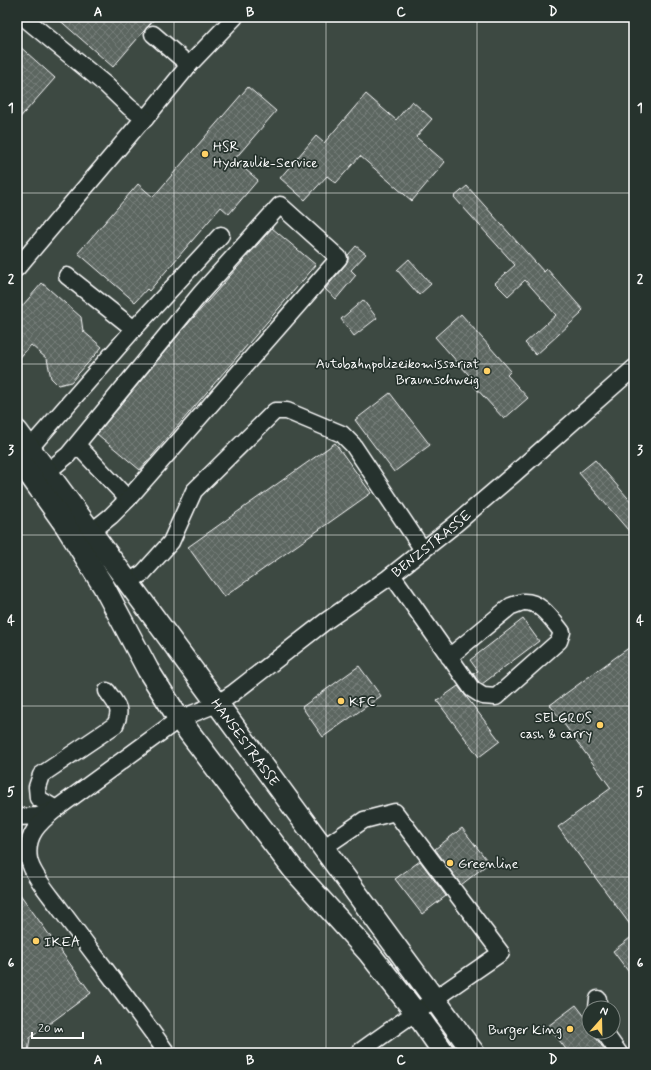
<svg xmlns="http://www.w3.org/2000/svg" width="651" height="1070" font-family="Mynerve,sans-serif">
<style>
.built{fill:#3c4842;fill-rule:evenodd}
.building{fill:url(#building-cross-hatch);stroke:#fff}
.lines{fill:none;stroke-linecap:round;stroke-linejoin:round}
.minor-casing{stroke:#fff;stroke-width:19}
.major-casing{stroke:#fff;stroke-width:24}
.minor{stroke:#26332d;stroke-width:16}
.major{stroke:#26332d;stroke-width:21}
.grid{fill:none;stroke:#fff;stroke-width:1;stroke-opacity:0.55}
.poi-dot{fill:#ffd166;stroke:#26332d;stroke-width:1.5}
.labels{text-anchor:middle;stroke-width:3.5;stroke-linejoin:round;paint-order:stroke}
.poi-label{font-size:14px;fill:#fff;stroke:#26332d;text-anchor:start}
.street-label{font-size:14px;fill:#fff;stroke:#26332d}
.neatline{fill:none;stroke:#fff;stroke-width:1.5}
.grid-label{font-size:13px;text-anchor:middle;font-weight:bold;fill:#fff}
</style>
<defs>
<pattern id="building-cross-hatch" width="8" height="8" patternUnits="userSpaceOnUse"><rect width="8" height="8" fill="#5b6661"/><path d="M0 0l8 8M0 8l8-8" fill="none" stroke="#747d79"/></pattern>
</defs>
<rect width="100%" height="100%" fill="#2f3b35"/>
<filter id="ink" filterUnits="userSpaceOnUse"><feTurbulence type="fractalNoise" baseFrequency=".025" numOctaves="2"/><feDisplacementMap in="SourceGraphic" scale="8" xChannelSelector="R" yChannelSelector="G"/><feConvolveMatrix kernelMatrix="1 2 1 2 8 2 1 2 1" color-interpolation-filters="sRGB"/></filter>
<g filter="url(#ink)">
<!-- built -->
<path class="built" d="M17,17H634V1053H17ZM589,1008H613V1032H589Z"/>
<!-- building -->
<g class="building">
<path d="M56,17H156L113,67Z"/>
<path d="M17,44L55,78L17,121Z"/>
<path d="M248,87L276,111L234,160L258,180L229,214L221,207L149,291L147,289L135,302L78,253L138,184L153,197Z"/>
<path d="M366,94L396,120L412,101L432,119L416,137L445,162L412,201L360,156L336,183L327,176L305,200L280,178L316,136L324,143Z"/>
<path d="M467,186L544,272L547,269L583,310L580,313L581,314L536,355L525,343L556,315L525,280L508,296L495,283L515,265L454,197Z"/>
<path d="M272,228L316,265L140,470L97,434L180,333Z"/>
<path d="M356,246L366,254L351,270L356,275L336,299L325,289L346,264L348,260V255Z"/>
<path d="M409,259L431,284L419,295L397,270Z"/>
<path d="M42,283L81,317L83,331L102,347L71,382L58,385L51,378L47,359L31,345L17,361V312Z"/>
<path d="M363,300L377,318L354,336L341,319Z"/>
<path d="M461,314L511,371L507,375L528,398L504,419L474,386L476,383L435,337Z"/>
<path d="M390,393L430,445L394,472L355,420Z"/>
<path d="M335,443L371,493L224,597L188,547Z"/>
<path d="M595,460L634,505V537L579,473Z"/>
<path d="M523,619L539,641L482,684L479,682L473,674L478,671L470,660Z"/>
<path d="M634,644V930L558,827L611,788L550,705Z"/>
<path d="M359,666L381,696L323,737L302,707Z"/>
<path d="M458,686L500,741L479,757L437,701Z"/>
<path d="M462,828L489,863L461,885L435,849Z"/>
<path d="M420,861L446,896L422,914L395,879Z"/>
<path d="M17,890L91,993L30,1038L28,1053H17Z"/>
<path d="M634,935V979L613,951Z"/>
<path d="M576,1005L589,1022V1032H595L596,1038L607,1053H569L548,1026Z"/>
</g>
<g class="lines">
<defs>
<g id="minor">
<path d="M189,65L235,17"/>
<path d="M145,119L189,65L153,34"/>
<path d="M17,268L139,124L145,119L129,107L106,85L28,21L24,17"/>
<path d="M67,276L134,329"/>
<path d="M77,445L128,499L111,516L91,532"/>
<path d="M29,449L134,329L221,235"/>
<path d="M47,472L68,455L201,293L280,205L339,258L128,499"/>
<path d="M392,575L472,689L483,696L496,697L559,641L562,632C552,620 541,601 523,602C519,603 515,605 511,606L449,657"/>
<path d="M128,582L143,573L171,542L194,491L275,411H287L342,434L353,445L423,550"/>
<path d="M56,809L38,798L37,787L41,775L115,725C123,709 116,704 107,691"/>
<path d="M17,817L38,816L51,811"/>
<path d="M323,848L364,820L395,812L501,953C453,986 405,1019 358,1053"/>
<path d="M597,1008L598,999"/>
<path d="M604,1032L619,1053"/>
<path id="s1" d="M167,1053C132,1003 94,955 58,906C49,894 31,873 29,859C25,835 39,823 56,809L179,719L217,704L232,694L326,621L388,578L452,527L514,474L634,368"/>
</g>
<g id="major">
<path id="s2" d="M17,431L474,1053"/>
<path d="M17,457L66,526L104,587L148,670L179,719L293,869L369,953L416,1013L444,1053"/>
</g>
</defs>
<!-- minor casing -->
<use href="#minor" class="minor-casing"/>
<!-- major casing -->
<use href="#major" class="major-casing"/>
<!-- minor -->
<use href="#minor" class="minor"/>
<!-- major -->
<use href="#major" class="major"/>
</g>
</g>
<!-- grid -->
<path class="grid" d="M174,17V1053M326,17V1053M477,17V1053M17,193H634M17,364H634M17,535H634M17,706H634M17,877H634"/>
<!-- markers -->
<g class="poi-dot">
<circle cx="205" cy="154" r="4"/>
<circle cx="487" cy="371" r="4"/>
<circle cx="341" cy="701" r="4"/>
<circle cx="600" cy="725" r="4"/>
<circle cx="450" cy="863" r="4"/>
<circle cx="36" cy="941" r="4"/>
<circle cx="570" cy="1029" r="4"/>
</g>
<g class="labels">
<!-- poi labels -->
<g class="poi-label">
<text x="213" y="151">HSR<tspan x="213" dy="16">Hydraulik-Service</tspan></text>
<text x="479" y="368" text-anchor="end">Autobahnpolizeikomissariat<tspan x="479" dy="16">Braunschweig</tspan></text>
<text x="349" y="706">KFC</text>
<text x="592" y="722" text-anchor="end">SELGROS<tspan x="592" dy="16">cash &amp; carry</tspan></text>
<text x="458" y="868">Greenline</text>
<text x="44" y="946">IKEA</text>
<text x="562" y="1034" text-anchor="end">Burger King</text>
</g>
<!-- street labels -->
<g class="street-label">
<text dy="5" stroke="none"><textPath href="#s1" startOffset="760">BENZSTRASSE</textPath></text>
<text dy="5" stroke="none"><textPath href="#s2" startOffset="386">HANSESTRASSE</textPath></text>
</g>
</g>
<!-- margin -->
<rect width="651" height="1070" fill="none" stroke="#26332d" stroke-width="44"/>
<!-- north arrow -->
<g transform="translate(601 1020) rotate(20)"><circle r="19" fill="#26332d" stroke="#7d8581"/>
<path d="M0-3L7 15L0 10L-7 15Z" fill="#ffd166"/>
<text y="-6" font-size="11" font-weight="bold" text-anchor="middle" fill="#ffffff">N</text>
</g>
<!-- scale -->
<path d="M32 1032v6h51v-6" fill="none" stroke="#ffffff" stroke-width="2"/>
<text x="38" y="1032" font-size="12" fill="#ffffff" stroke="#26332d" stroke-width="3" paint-order="stroke">20 m</text>
<rect x="22" y="22" width="607" height="1026" class="neatline"/>
<g class="grid-label">
<text x="98" y="16">A</text>
<text x="250" y="16">B</text>
<text x="401" y="16">C</text>
<text x="553" y="16">D</text>
<text x="11" y="112">1</text>
<text x="640" y="112">1</text>
<text x="11" y="283">2</text>
<text x="640" y="283">2</text>
<text x="11" y="454">3</text>
<text x="640" y="454">3</text>
<text x="11" y="625">4</text>
<text x="640" y="625">4</text>
<text x="11" y="796">5</text>
<text x="640" y="796">5</text>
<text x="11" y="967">6</text>
<text x="640" y="967">6</text>
<text x="98" y="1064">A</text>
<text x="250" y="1064">B</text>
<text x="401" y="1064">C</text>
<text x="553" y="1064">D</text>
</g>
</svg>
